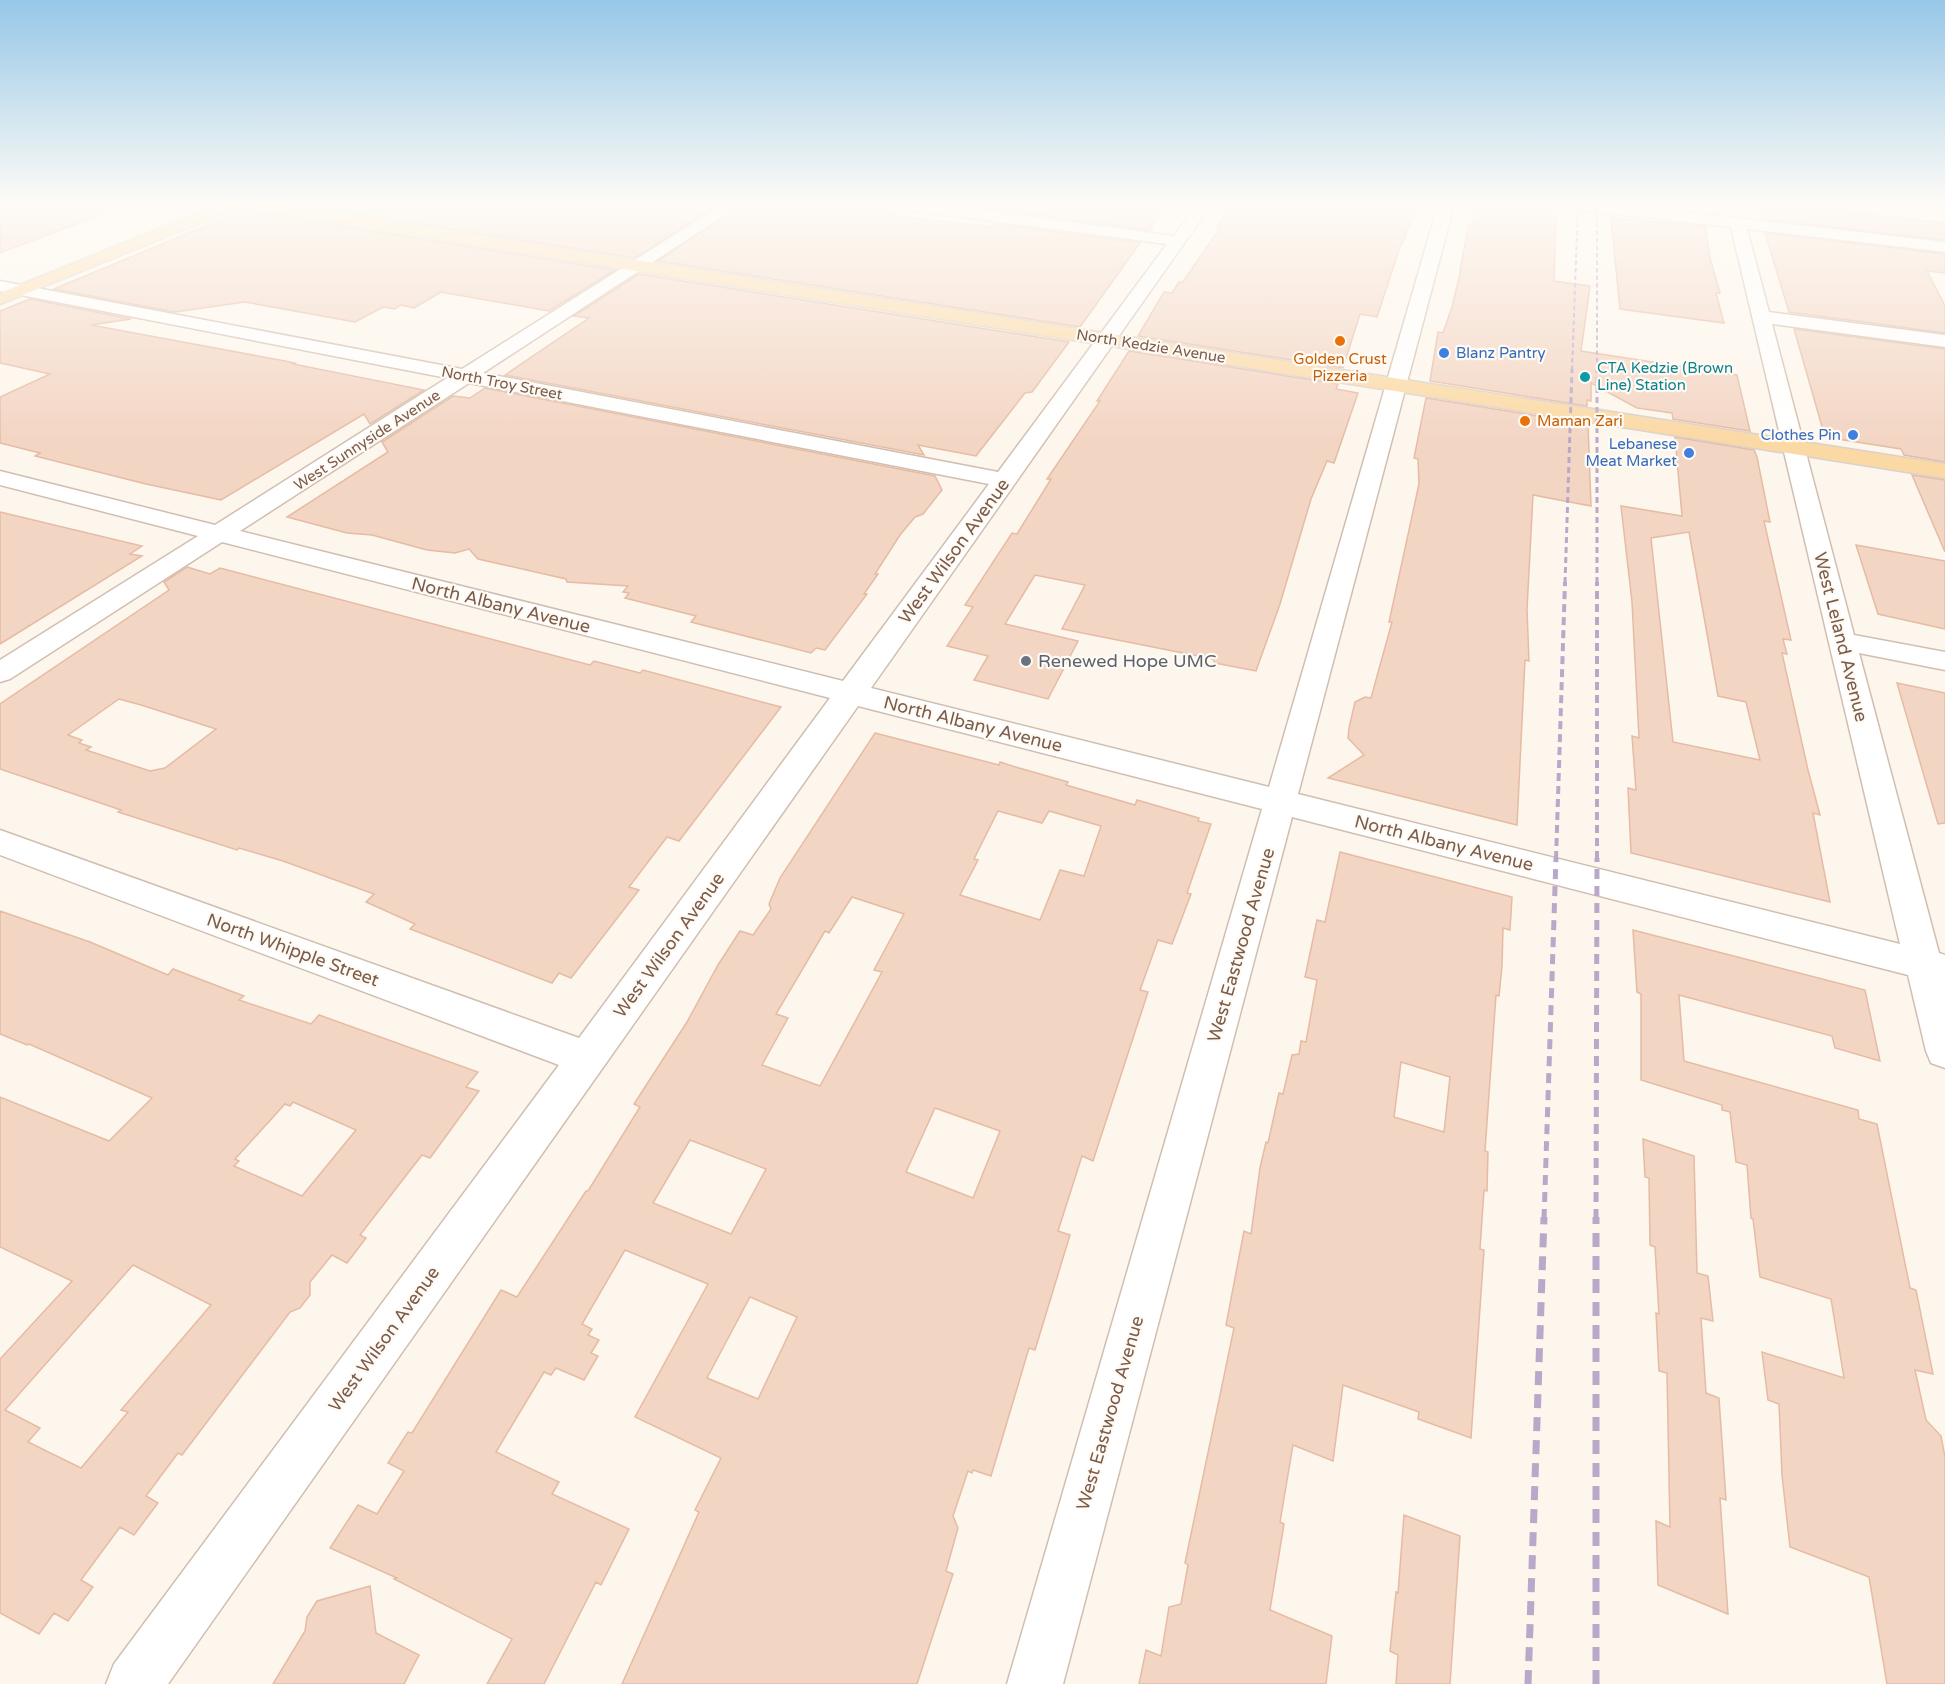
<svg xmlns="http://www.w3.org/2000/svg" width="1945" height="1684" font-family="'Varela Round',sans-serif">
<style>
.building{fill:#f3d5c3;stroke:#e6bba3;stroke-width:1.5;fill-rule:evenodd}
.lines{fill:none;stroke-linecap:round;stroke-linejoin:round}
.minor-casing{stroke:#d1beb0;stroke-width:3}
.major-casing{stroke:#dad1cd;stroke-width:3}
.minor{fill:#fff;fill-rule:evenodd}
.major{fill:#fbd9a5;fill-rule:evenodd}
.rail-far4{stroke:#b9a8c9;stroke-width:2;stroke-dasharray:4.5 3;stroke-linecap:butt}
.rail-far3{stroke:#b9a8c9;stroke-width:3;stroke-dasharray:6 4;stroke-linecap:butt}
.rail-far2{stroke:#b9a8c9;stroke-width:4;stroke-dasharray:8 5;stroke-linecap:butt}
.rail-far1{stroke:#b9a8c9;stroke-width:5;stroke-dasharray:10 7;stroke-linecap:butt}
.rail{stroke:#b9a8c9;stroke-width:7;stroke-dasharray:14 9;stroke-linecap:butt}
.food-dot{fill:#e8710a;stroke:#fffaf3;stroke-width:2}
.shop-dot{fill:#3f7fe0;stroke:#fffaf3;stroke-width:2}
.culture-dot{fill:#0f9aa8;stroke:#fffaf3;stroke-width:2}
.worship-dot{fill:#6b7280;stroke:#fffaf3;stroke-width:2}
.labels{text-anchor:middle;stroke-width:4.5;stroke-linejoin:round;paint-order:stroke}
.far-street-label{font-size:15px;fill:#7a5c4d;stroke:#fffaf3}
.far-shop-label{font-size:15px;fill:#366cbe;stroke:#fffaf3;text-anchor:end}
.far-food-label{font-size:15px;fill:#c56008;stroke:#fffaf3}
.far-culture-label{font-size:15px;fill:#0d838f;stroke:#fffaf3;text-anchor:start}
.street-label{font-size:18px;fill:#7a5c4d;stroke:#fffaf3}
.worship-label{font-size:18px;fill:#5b616d;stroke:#fffaf3;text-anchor:start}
</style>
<rect width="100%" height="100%" fill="#fdf6ec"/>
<!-- building -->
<g class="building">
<path d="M0,205H118L119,208L0,253Z"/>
<path d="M300,205H717L635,258Z"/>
<path d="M742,205H837L896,214L894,216L994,227V224L1140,243L1080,327L658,261Z"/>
<path d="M995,205H1167L1149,230L995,209Z"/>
<path d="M1230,205H1417L1402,244H1401L1377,317L1360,314L1343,368L1138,336L1164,292L1172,293L1179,282L1182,283L1220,228H1216Z"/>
<path d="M1476,205H1511L1556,211L1554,281L1590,286L1581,351L1737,375L1750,431L1673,419L1672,413L1637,408L1591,383V401L1587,400V406L1430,381L1438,332L1443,333L1452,307L1461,270H1460L1469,224H1473Z"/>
<path d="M1757,205H1815L1827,207L1829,210L1945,223V240L1761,219Z"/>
<path d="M246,209L251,212L615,270L549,311L441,292L414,308L401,305L395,309L383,307L355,322L245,302L175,312L54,289Z"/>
<path d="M1611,218L1705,226L1710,258L1720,293H1716L1724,323L1620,309Z"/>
<path d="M1765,233L1945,254V273L1927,271L1945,306V333L1789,312Z"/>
<path d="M639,274L1069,342L1032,392L1025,393L976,456L918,445L924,455L505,375L589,318L574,316Z"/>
<path d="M30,299L131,319L91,325L285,361L295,363L293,364L424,390L370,424L364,414L221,500L146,484L35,456L40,453L0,443V397L50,374L0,363V311Z"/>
<path d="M1794,329L1945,349V462L1904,455L1901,449L1825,437Z"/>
<path d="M1129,351L1338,384L1336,389L1358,393L1334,463L1327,461L1311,499L1280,604L1256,671L1215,663L1213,659L1062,629L1085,585L1035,575L1005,624L1078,641L1048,699L974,680L988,656L947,646L973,607L965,605L1012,533L1017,534L1051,479H1047L1100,401H1097Z"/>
<path d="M485,388L935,476L942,490L923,514L915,517L900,535L875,574H878L864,594H867L825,650L816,648L811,653L691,622L696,616L625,598L629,593L623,592L628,586L567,582L566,579L478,559L469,549L455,553L427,550L372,535L347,533L287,517L388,452L382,442L453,396L470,398Z"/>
<path d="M1426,398L1588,424L1591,506L1533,495L1527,609L1529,661L1525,660L1517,825L1328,778L1364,755L1348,738L1349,728L1355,702L1365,697L1371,698L1392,622H1389L1419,484L1418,459L1414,458Z"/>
<path d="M1675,437L1754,450L1757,457L1770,522L1764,521L1791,640L1783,639L1787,654L1782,653L1808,770L1820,815L1813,813L1830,902L1631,853L1628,788L1636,790L1632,736L1639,738L1632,602L1621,506L1682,516ZM1689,532L1718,696L1746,702L1760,760L1673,742L1651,538Z"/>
<path d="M1912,475L1945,480V552Z"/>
<path d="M0,512L142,546L130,554L142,556L0,644Z"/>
<path d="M1856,545L1945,561V629L1878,614Z"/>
<path d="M187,567L210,574L220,568L590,665L594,661L640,673L643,670L781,707L679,841L667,837L629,887L639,890L571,978L559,973L552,983L410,929L415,924L366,902L374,894L283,861L239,848L237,850L118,812L121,810L0,769V704L169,590L164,582ZM119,699L141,705L216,729L165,768L150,771L86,750L91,747L79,743L82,740L68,735Z"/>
<path d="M1897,683L1945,693V823L1938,824Z"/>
<path d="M875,733L999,765L1000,762L1019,768L1068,782L1066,785L1135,805L1137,800L1199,818L1198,821L1211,824L1187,893L1191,894L1172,944L1158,940L1140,990L1148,992L1093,1161L1082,1156L1058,1231L1070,1235L1035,1350L1029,1348L991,1476L973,1470L972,1473L968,1471L953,1516L958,1528L946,1571L953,1574L917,1684H622L699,1512L695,1510L721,1458L635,1417L708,1284L625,1250L582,1324L592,1329L588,1335L599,1340L591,1353L598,1356L584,1380L556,1368L551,1375L544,1372L496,1452L559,1482L552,1494L629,1529L601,1585L596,1582L544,1684H487L512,1639L394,1579L397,1578L330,1548L358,1505L377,1514L404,1471L388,1463L408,1432L412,1433L501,1290L517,1297L586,1191H588L640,1107L634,1104L687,1022L718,965L740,931L753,935L771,909L769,904L780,878ZM998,811L1042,823L1049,811L1101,826L1084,876L1060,870L1040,920L960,895L978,860L974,859ZM852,897L904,914L874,970L882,972L820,1086L762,1065L788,1018L776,1014L825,931L829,933ZM935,1108L1000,1131L973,1198L906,1172ZM690,1140L766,1169L731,1234L653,1203ZM750,1297L797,1317L758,1399L707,1378Z"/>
<path d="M1340,852L1512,897L1510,930L1503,928L1502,966L1499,996L1496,995L1485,1151L1488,1152L1487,1191L1484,1190L1480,1249L1484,1250L1471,1438L1418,1419L1419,1412L1343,1385L1333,1461L1293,1445L1280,1522L1284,1524L1270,1610L1332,1636L1326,1684H1139L1146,1650L1161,1656L1169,1607L1181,1604L1188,1565L1185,1563L1234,1328L1226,1325L1244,1231L1251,1234L1260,1168L1266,1142L1268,1143L1279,1093L1283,1094L1292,1055L1299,1054L1301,1041L1306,1042L1317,980L1305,977L1317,920L1325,922ZM1401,1062L1450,1077L1444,1132L1394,1117Z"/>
<path d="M0,911L90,942L168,975L173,969L244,996L239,1000L311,1024L319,1015L478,1072L466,1087L479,1091L430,1158L422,1155L360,1235L366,1238L347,1263L332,1255L310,1282V1295L300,1308L290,1312L182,1455L178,1453L146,1496L158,1503L134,1535L120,1527L81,1580L93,1587L68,1621L54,1613L39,1634L0,1613V1359L72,1281L0,1247V1097L109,1141L152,1098L29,1044L27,1045L0,1034ZM293,1102L356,1130L302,1196L234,1166L239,1161L235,1159L285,1104L290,1106ZM133,1265L211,1305L121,1410L128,1412L81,1468L28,1442L40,1428L5,1410Z"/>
<path d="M1633,930L1865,990L1880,1061L1835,1048L1832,1036L1679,995L1684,1061L1858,1110L1859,1119L1877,1124L1910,1288L1916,1290L1933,1374L1915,1370L1926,1420L1941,1436L1945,1457V1684H1887L1869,1577L1790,1547L1782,1475L1779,1404L1768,1400L1762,1352L1844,1378L1831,1299L1760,1277L1753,1219L1751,1218L1747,1165L1736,1162L1730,1112L1722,1110V1105L1641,1080V994L1637,992Z"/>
<path d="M1643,1139L1694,1156L1697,1273L1708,1276L1713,1321L1701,1318L1706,1393L1719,1398L1726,1500L1720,1498L1728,1614L1658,1585L1656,1521L1670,1527L1667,1373L1659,1371L1656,1313L1659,1314L1655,1247L1650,1245L1649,1178L1645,1177Z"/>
<path d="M1404,1515L1460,1536L1450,1684H1396L1398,1655L1390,1651L1396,1592L1398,1593Z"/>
<path d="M370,1586L376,1633L419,1655L404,1684H273L305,1631L307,1617L317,1601Z"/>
</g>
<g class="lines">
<defs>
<path id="minor" d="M722,205H740L483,373L998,472L1167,244L908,210L901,205H946L1174,236L1196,205H1211L871,688L1269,787L1438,205H1454L1298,794L1900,944L1731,227L1579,210L1572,205H1623L1945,242V252L1747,229L1769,312L1945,335V347L1772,324L1854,635L1945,652V670L1859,653L1939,953L1945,955V1068L1931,1063L1926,1051L1908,975L1292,817L1063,1684H1007L1262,809L858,706L168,1684H106L114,1664L559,1065L0,855V830L579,1038L830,698L222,542L10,679L0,682V660L198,536L0,485V471L215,525L447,378L0,291V281L462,369ZM469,383L989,484L843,681L240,531Z"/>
<g id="major">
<path d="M218,205H240L238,208L0,304V293Z"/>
<path d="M244,205H283L1945,464V478L251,210Z"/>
</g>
</defs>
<!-- minor casing -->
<use href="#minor" class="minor-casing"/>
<!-- major casing -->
<use href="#major" class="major-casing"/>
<!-- minor -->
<use href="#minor" class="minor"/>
<!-- major -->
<use href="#major" class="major"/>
<!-- rail-far4 -->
<g class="rail-far4">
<path d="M1572,370L1578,205"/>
<path d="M1597,370V205"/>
</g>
<!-- rail-far3 -->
<g class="rail-far3">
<path d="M1565,583L1572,369"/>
<path d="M1597,583V369"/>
</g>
<!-- rail-far2 -->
<g class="rail-far2">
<path d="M1556,859L1565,582"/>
<path d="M1597,859V582"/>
</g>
<!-- rail-far1 -->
<g class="rail-far1">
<path d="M1544,1219L1556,858"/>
<path d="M1596,1219L1597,858"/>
</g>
<!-- rail -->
<g class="rail">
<path d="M1528,1684L1544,1217"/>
<path d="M1596,1684V1217"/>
</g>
</g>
<!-- sky -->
<linearGradient id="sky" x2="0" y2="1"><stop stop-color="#97c7e8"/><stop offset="0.46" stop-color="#fefbf6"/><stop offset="1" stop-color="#fefbf6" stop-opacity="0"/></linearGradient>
<rect width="1945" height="441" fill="url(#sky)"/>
<!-- markers -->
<g class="food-dot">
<circle cx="1340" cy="341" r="6"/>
<circle cx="1525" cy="421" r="6"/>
</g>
<g class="shop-dot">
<circle cx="1444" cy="353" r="6"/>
<circle cx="1853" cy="435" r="6"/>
<circle cx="1689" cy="453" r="6"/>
</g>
<circle class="culture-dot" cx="1585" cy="377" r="6"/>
<circle class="worship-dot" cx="1026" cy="661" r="6"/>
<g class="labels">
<!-- far-street labels -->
<g class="far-street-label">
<text transform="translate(1151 346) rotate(9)" y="5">North Kedzie Avenue</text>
<text transform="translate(502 383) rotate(11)" y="5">North Troy Street</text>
<text transform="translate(367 440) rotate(-33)" y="5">West Sunnyside Avenue</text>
</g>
<!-- far-shop labels -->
<g class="far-shop-label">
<text x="1456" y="358" text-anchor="start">Blanz Pantry</text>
<text x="1841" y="440">Clothes Pin</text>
<text x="1677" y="449">Lebanese<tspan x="1677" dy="17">Meat Market</tspan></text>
</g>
<!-- far-food labels -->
<g class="far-food-label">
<text x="1340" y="364">Golden Crust<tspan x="1340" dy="17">Pizzeria</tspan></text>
<text x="1537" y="426" text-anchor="start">Maman Zari</text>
</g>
<!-- far-culture labels -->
<g class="far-culture-label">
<text x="1597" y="373">CTA Kedzie (Brown<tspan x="1597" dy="17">Line) Station</tspan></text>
</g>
<!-- street labels -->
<g class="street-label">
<text transform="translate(954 551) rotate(-54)" y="6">West Wilson Avenue</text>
<text transform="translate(501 605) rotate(14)" y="6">North Albany Avenue</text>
<text transform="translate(1841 637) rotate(76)" y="6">West Leland Avenue</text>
<text transform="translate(973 724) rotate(14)" y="6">North Albany Avenue</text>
<text transform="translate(1444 843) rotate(14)" y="6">North Albany Avenue</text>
<text transform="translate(669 945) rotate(-54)" y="6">West Wilson Avenue</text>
<text transform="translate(1241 945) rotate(-74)" y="6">West Eastwood Avenue</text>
<text transform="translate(293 950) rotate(20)" y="6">North Whipple Street</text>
<text transform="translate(384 1339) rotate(-54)" y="6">West Wilson Avenue</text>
<text transform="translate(1110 1413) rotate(-74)" y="6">West Eastwood Avenue</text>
</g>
<!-- worship labels -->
<g class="worship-label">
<text x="1038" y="667">Renewed Hope UMC</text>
</g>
</g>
</svg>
